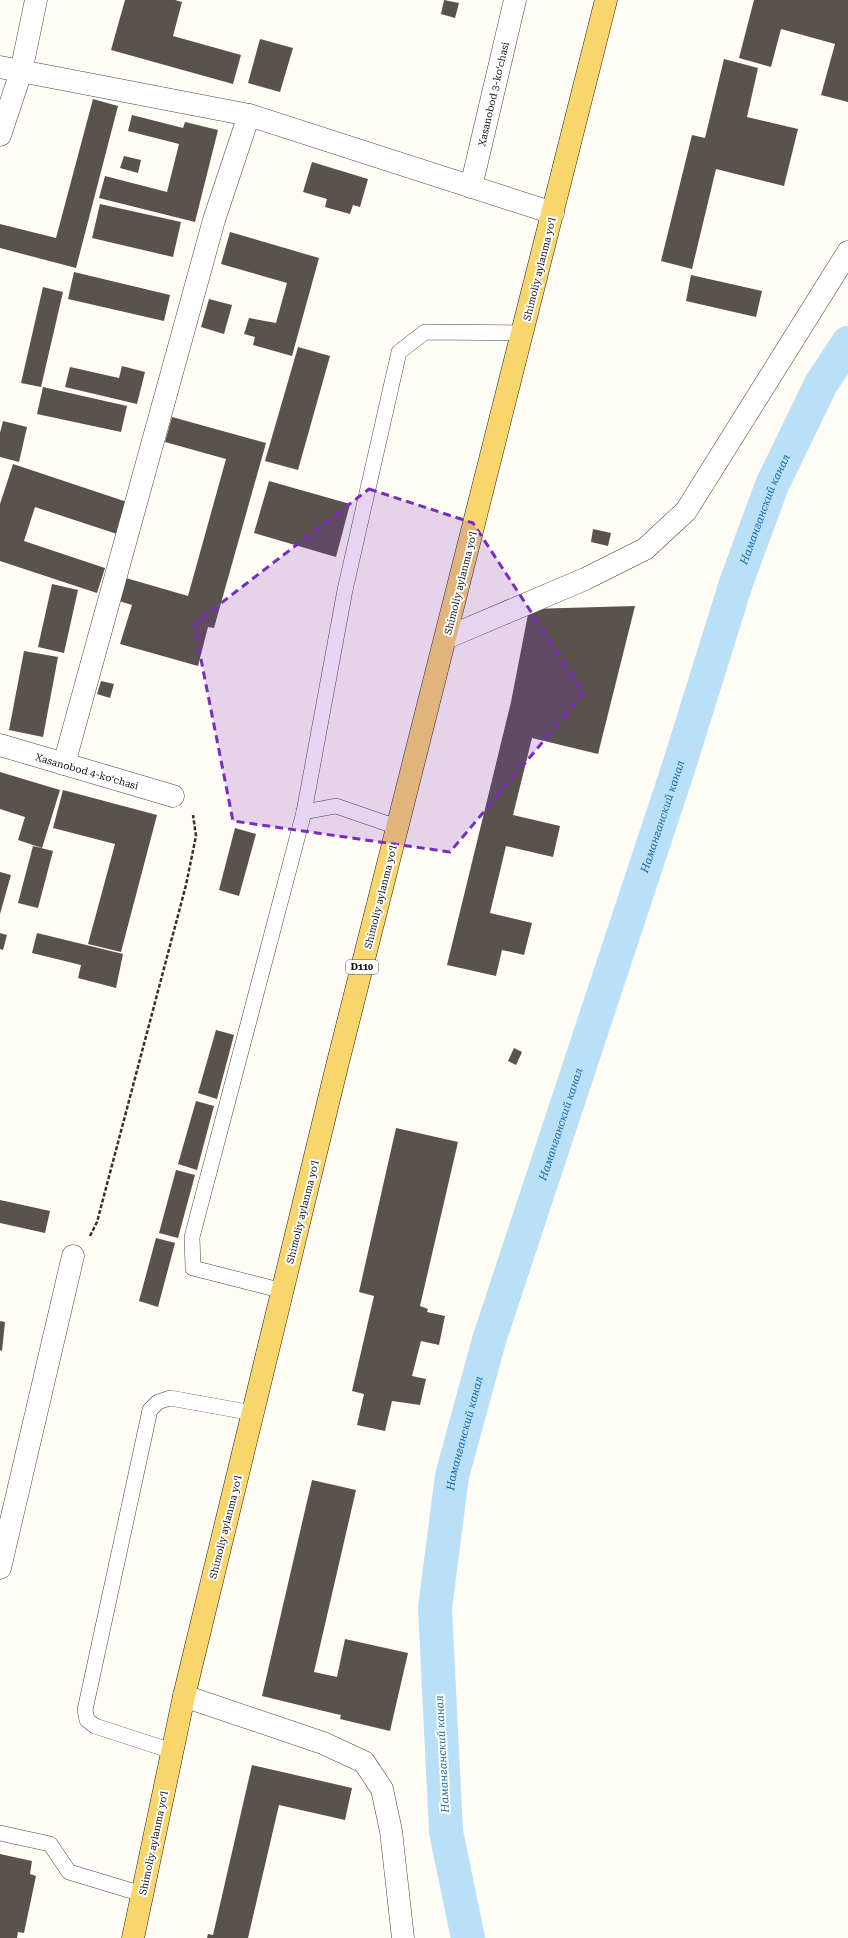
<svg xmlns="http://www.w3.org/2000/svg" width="848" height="1938" font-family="'Roboto Serif',serif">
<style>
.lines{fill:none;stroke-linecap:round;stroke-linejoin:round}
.canal{stroke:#b9e0f7;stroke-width:34}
.building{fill:#5a524d}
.service-casing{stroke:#444;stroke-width:16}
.minor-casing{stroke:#444;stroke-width:23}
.primary-casing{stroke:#222;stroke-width:23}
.path{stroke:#333;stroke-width:2.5;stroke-dasharray:4 2;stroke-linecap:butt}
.service{stroke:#fff;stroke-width:15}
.minor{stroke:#fff;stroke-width:22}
.primary{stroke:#f9d66b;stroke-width:22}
.marked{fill:#7b2cbf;fill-opacity:0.2;stroke:#7b2cbf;stroke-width:3;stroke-dasharray:8 5;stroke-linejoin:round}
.labels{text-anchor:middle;stroke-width:4;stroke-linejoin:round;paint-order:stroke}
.shield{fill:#fff;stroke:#585858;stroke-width:1}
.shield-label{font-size:9px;font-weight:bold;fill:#111}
.street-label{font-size:10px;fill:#111;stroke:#fff}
.water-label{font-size:11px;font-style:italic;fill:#1768a6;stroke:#fff}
</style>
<rect width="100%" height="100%" fill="#fffdf5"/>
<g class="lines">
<!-- canal -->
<path class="canal" id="s1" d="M468,1938L446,1832L435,1608L452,1476L489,1340L678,769L736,583L772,485L821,384L848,343"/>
</g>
<!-- building -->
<g class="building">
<path d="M125,0H175L182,2L173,36L241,55L233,84L111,50Z"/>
<path d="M444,0L459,3L455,18L441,14Z"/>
<path d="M754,0H848V102L821,95L835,44L781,29L771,67L739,58Z"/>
<path d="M260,39L293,48L280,92L248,83Z"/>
<path d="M724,59L758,68L747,117L798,129L784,186L716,169L692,269L661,261L692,135L705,138Z"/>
<path d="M93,99L118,106L76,268L0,248V224L56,238Z"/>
<path d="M132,115L183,128L185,122L218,130L195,222L99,198L105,176L167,192L179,144L128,131Z"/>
<path d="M124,156L141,160L138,173L120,168Z"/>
<path d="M312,162L368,179L360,207L353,205L350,214L325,207L327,199L303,192Z"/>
<path d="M100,204L181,222L173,257L92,238Z"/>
<path d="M230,232L319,258L292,356L253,345L255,337L244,334L249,318L276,323L287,283L221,264Z"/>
<path d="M74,272L170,295L164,321L68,299Z"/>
<path d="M691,275L762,291L756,317L686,301Z"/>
<path d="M43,287L63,292L41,387L21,383Z"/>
<path d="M209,299L232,305L224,334L201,327Z"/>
<path d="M298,347L330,356L298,470L265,461Z"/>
<path d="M122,366L145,372L137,404L65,387L70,367L119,378Z"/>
<path d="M43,387L127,406L121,432L37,414Z"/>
<path d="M172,417L266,443L214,628L208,627L198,666L120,644L132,605L119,601L126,578L188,596L226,459L165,442Z"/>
<path d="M3,421L27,427L19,462L0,457V433Z"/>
<path d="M13,464L127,502L117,534L35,507L24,541L105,568L97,593L0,561V504Z"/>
<path d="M269,481L350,504L336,557L254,533Z"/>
<path d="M593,529L611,533L608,546L591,542Z"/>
<path d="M52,584L78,590L64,653L38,647Z"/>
<path d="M635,606L598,754L532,738L513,815L560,826L553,857L506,846L490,913L532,923L524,955L502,950L496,976L447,965L511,702L529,609Z"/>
<path d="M24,651L58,657L43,737L9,730Z"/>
<path d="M101,681L114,684L110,698L97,694Z"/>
<path d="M0,772L60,790L42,848L18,840L25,817L0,809Z"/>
<path d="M63,790L157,815L121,952L88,944L115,844L53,828Z"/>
<path d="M235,828L256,834L239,896L219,890Z"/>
<path d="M33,846L53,851L38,908L18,903Z"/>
<path d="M0,872L11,875L0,914Z"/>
<path d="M0,933L7,935L3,950L0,949Z"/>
<path d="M37,933L123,954L116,988L78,978L81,965L32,953Z"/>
<path d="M216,1030L234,1035L217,1099L198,1093Z"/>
<path d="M514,1048L522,1052L516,1065L508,1061Z"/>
<path d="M196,1101L214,1106L197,1170L178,1164Z"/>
<path d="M396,1128L458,1142L420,1306L428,1309L427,1312L445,1316L439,1345L421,1341L412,1376L426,1379L420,1405L392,1401L385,1431L357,1425L364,1394L352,1391L374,1296L359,1292Z"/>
<path d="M176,1170L195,1175L178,1238L159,1233Z"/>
<path d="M0,1200L50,1211L45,1233L0,1223Z"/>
<path d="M156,1238L175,1243L158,1307L139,1301Z"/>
<path d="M0,1321L5,1322L2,1351L0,1350Z"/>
<path d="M312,1480L356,1490L314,1672L337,1677L345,1639L408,1653L390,1731L340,1719L341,1715L336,1714L262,1696Z"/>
<path d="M252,1765L352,1788L345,1820L279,1805L248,1938H207L208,1934L213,1935Z"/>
<path d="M0,1854L32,1861L30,1874L36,1876L24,1933L18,1932L17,1938H0Z"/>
</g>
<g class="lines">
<defs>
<g id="service">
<path d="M304,812L345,590L399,352L425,332L523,333"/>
<path d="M283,1291L193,1268L192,1237L304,812L336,806L397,827"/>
<path d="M172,1751L95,1726L87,1720L85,1710L150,1410L158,1402L170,1398L253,1413"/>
<path d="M0,1833L50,1844L69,1872L142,1894"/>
</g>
<g id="minor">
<path d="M0,67L249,115"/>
<path d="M0,135L21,72L36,0"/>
<path d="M471,187L515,0"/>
<path d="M446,638L585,579L645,549L686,511L848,252"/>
<path d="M0,745L173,796"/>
<path d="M64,764L214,220L249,115L553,213"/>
<path d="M0,1568L73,1256"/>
<path d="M184,1696L323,1743L364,1762L382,1789L391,1831L403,1938"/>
</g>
<path id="primary" d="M133,1938L184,1696L337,1066L606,0"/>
</defs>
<!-- service casing -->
<use href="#service" class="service-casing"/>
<!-- minor casing -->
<use href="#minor" class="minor-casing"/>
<!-- primary casing -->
<use href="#primary" class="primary-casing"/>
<!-- path -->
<path class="path" d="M90,1236L97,1222L186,885L196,836L193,815"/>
<!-- service -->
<use href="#service" class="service"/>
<!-- minor -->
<use href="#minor" class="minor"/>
<!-- primary -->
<use href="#primary" class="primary"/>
</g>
<!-- marked area -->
<path class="marked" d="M369,489L473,523L584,693L450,852L233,821L194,624Z"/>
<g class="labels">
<!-- shield labels -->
<rect class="shield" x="346" y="960" width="32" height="14" rx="3"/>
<g class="shield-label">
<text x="362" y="970">D110</text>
</g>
<!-- street labels -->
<g class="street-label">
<text transform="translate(493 94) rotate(-77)" y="4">Xasanobod 3-koʻchasi</text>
<text transform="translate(539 269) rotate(-76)" y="4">Shimoliy aylanma yoʻl</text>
<text transform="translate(460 583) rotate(-76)" y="4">Shimoliy aylanma yoʻl</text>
<text transform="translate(87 771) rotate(16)" y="4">Xasanobod 4-koʻchasi</text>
<text transform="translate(380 897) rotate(-76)" y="4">Shimoliy aylanma yoʻl</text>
<text transform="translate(302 1212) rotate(-76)" y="4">Shimoliy aylanma yoʻl</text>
<text transform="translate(225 1527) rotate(-76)" y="4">Shimoliy aylanma yoʻl</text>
<text transform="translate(153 1843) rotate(-78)" y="4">Shimoliy aylanma yoʻl</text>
</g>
<!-- water labels -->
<g class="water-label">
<text dy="4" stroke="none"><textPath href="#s1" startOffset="1482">Наманганский канал</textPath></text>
<text dy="4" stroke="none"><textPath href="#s1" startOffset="1158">Наманганский канал</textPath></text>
<text dy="4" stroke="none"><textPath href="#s1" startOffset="834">Наманганский канал</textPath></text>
<text dy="4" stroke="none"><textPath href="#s1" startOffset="510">Наманганский канал</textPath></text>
<text transform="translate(442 1754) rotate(-93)" y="4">Наманганский канал</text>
</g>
</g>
</svg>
